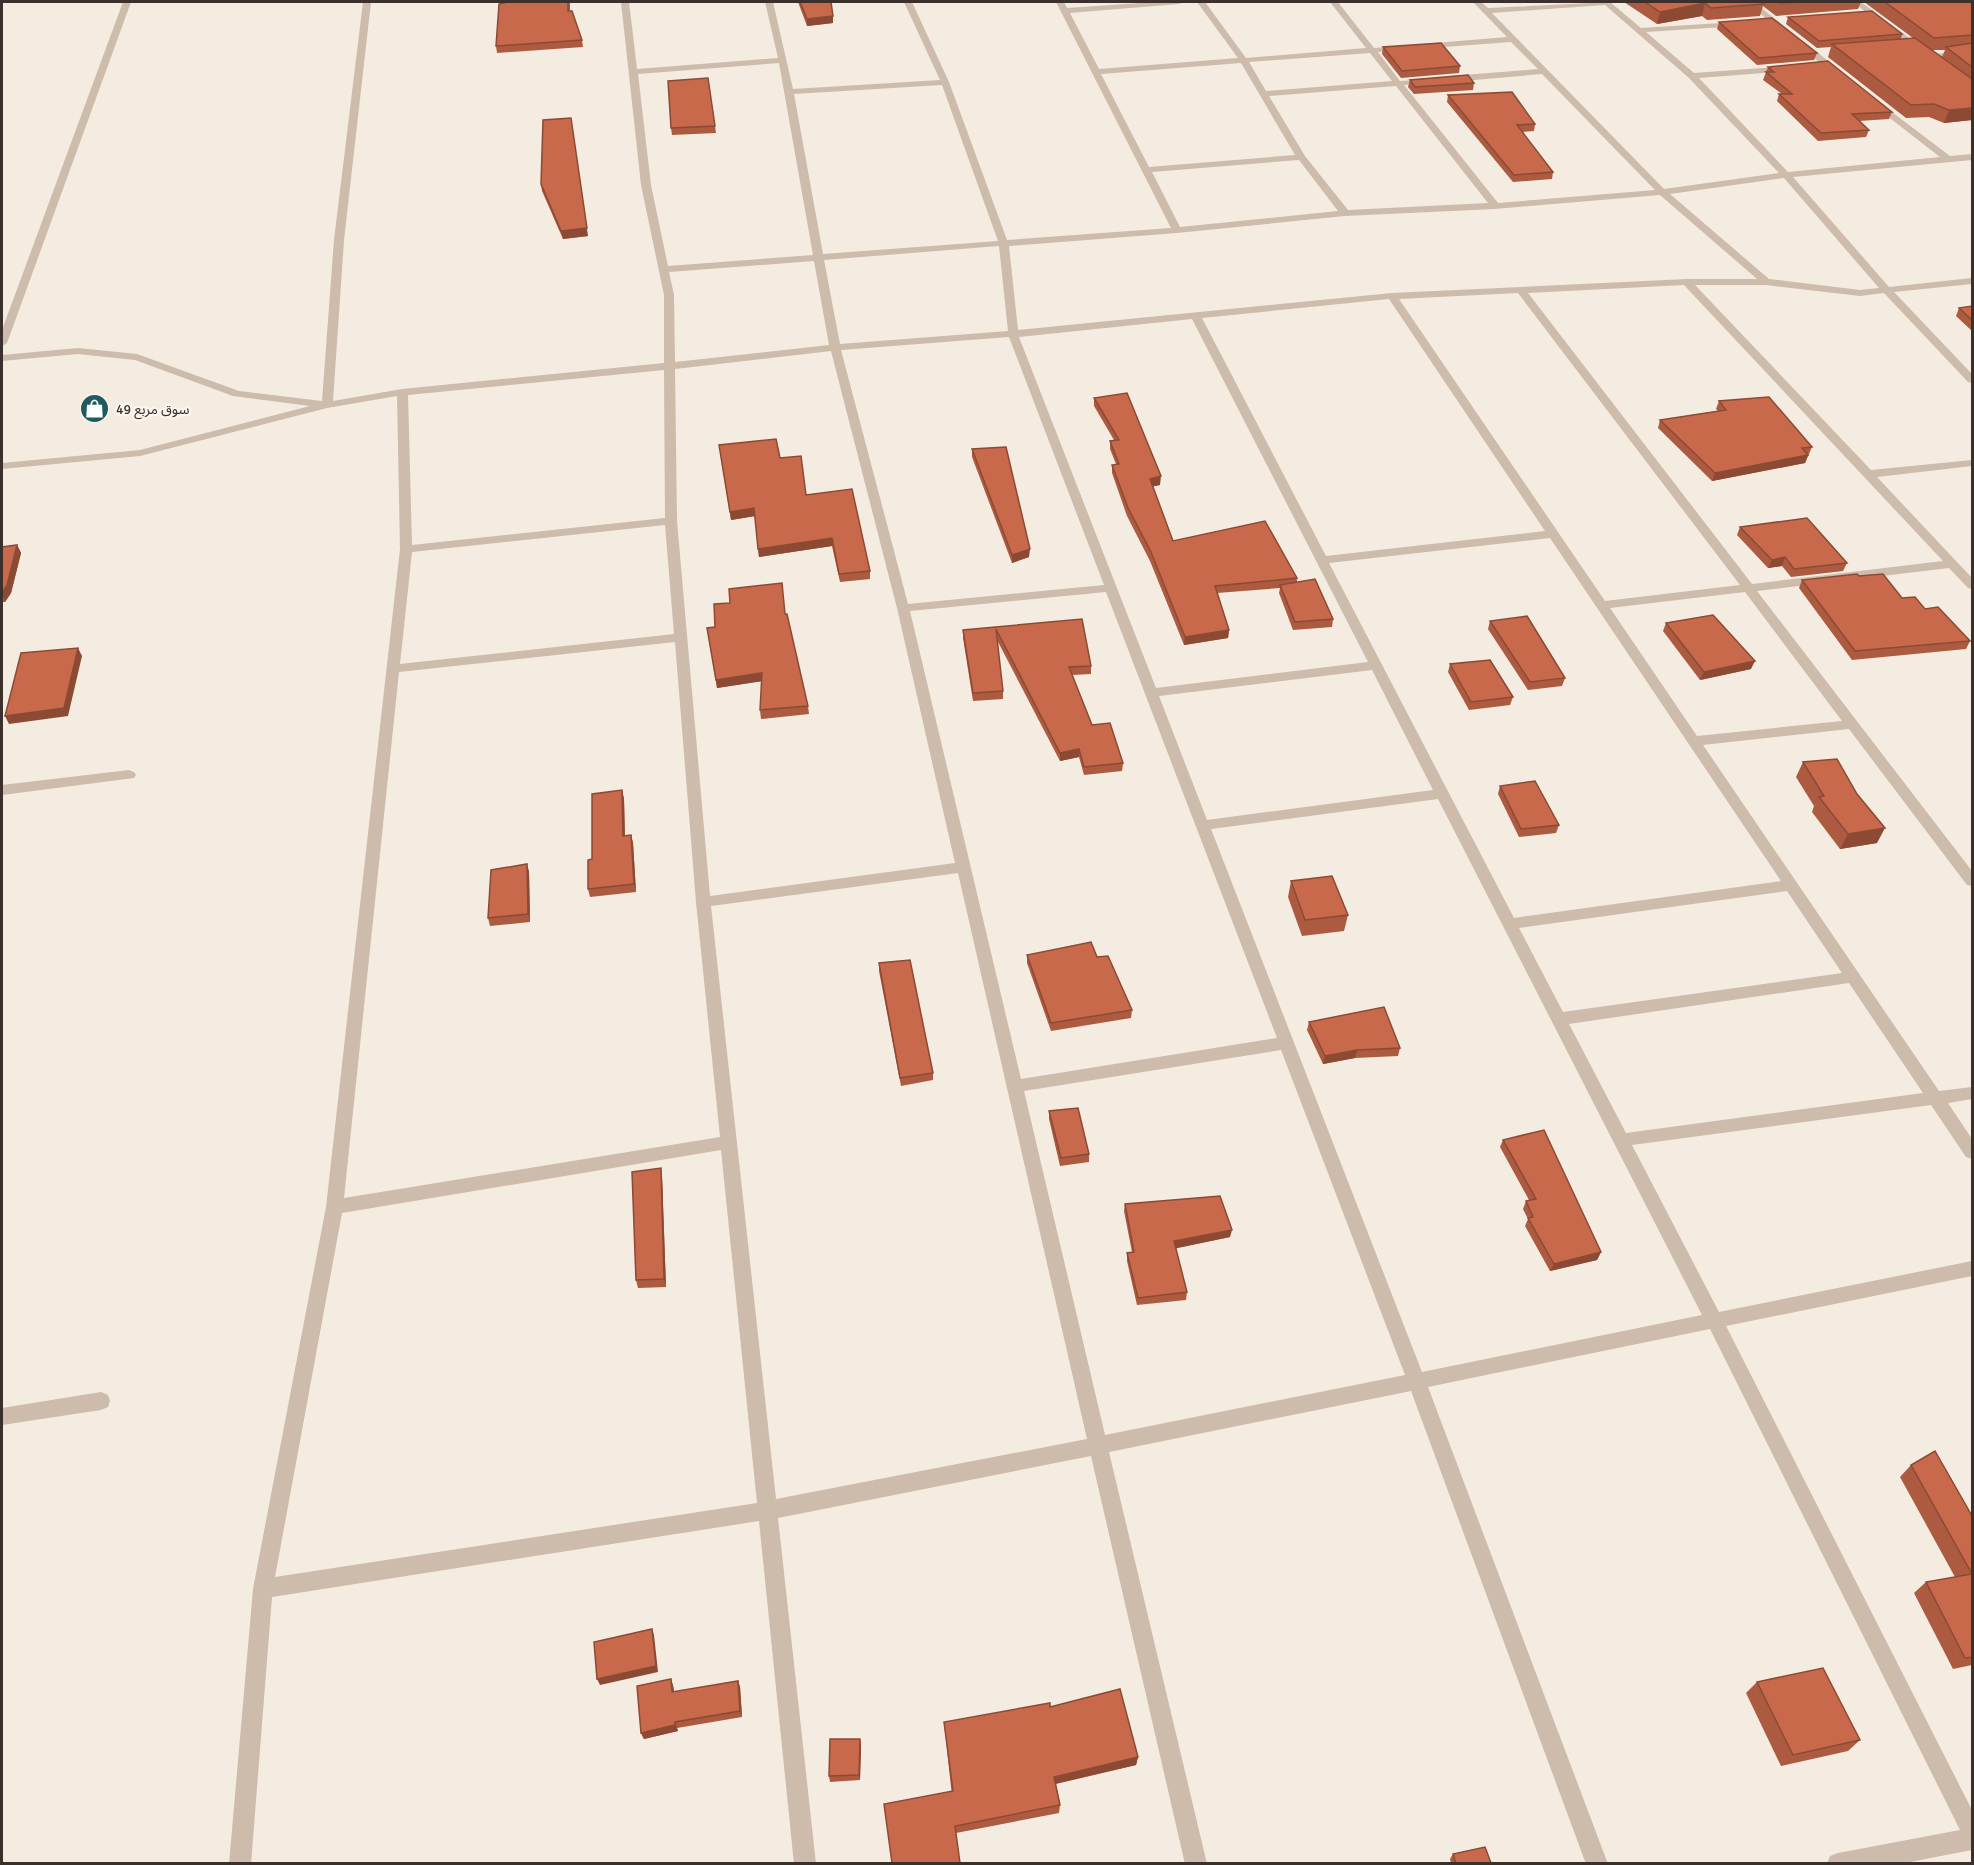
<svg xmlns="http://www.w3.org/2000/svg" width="1974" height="1865" font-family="Signika,'Noto Sans Arabic',sans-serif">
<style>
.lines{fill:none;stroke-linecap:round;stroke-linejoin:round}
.minor{fill:#cdbbac;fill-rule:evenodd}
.wall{fill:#ac5a40;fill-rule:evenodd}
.shaded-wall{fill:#8c4a34}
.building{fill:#c8694b;stroke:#8c4a34;stroke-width:1.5}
.labels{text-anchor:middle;stroke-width:5;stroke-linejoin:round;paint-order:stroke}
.far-poi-label{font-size:14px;fill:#3b302b;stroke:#fbf5ee;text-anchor:start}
</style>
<rect width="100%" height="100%" fill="#f4ebe1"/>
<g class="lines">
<!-- minor -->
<g class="minor">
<path d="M123,2H131L7,343L2,346V330Z"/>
<path d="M363,2H371L344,240L333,401L402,389L664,363V295L641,185L621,2H629L637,69L778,58L765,2H773L793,89L940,80L904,2H912L949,82L1007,240L1171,228L1056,2H1064L1067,8L1155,2H1183L1179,4L1070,13L1099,69L1238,58L1197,2H1205L1246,58L1366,48L1330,2H1338L1374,48L1507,37L1473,2H1481L1488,8L1610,2L1641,28L1737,22L1741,24L1740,26L1646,32L1694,73L1791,66L1792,68L1788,71L1699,78L1788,172L1940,157L1873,105V101L1876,100L1950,156L1972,154V160L1793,177L1889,287L1972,278V284L1894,292L1972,374V383L1968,382L1884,293L1860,296L1766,285H1695L1871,470L1972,460V466L1877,477L1972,578V589L1968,588L1949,568L1757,591L1972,871V886L1967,885L1849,729L1703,745L1939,1091L1972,1087V1099L1948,1103L1972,1139V1159L1966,1157L1931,1105L1632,1145L1719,1312L1972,1261V1276L1726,1326L1972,1810V1850L1900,1864H1827L1830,1856L1838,1853L1960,1830L1710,1329L1428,1387L1608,1864H1586L1411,1391L1109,1452L1207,1864H1185L1091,1456L778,1518L816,1864H794L759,1521L272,1597L251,1864H229L253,1589L326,1207L400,549L397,396L327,408L140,456L2,469V463L140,450L310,406L233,396L135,360L78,354L2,361V355L78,348L137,354L239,391L322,401L334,240ZM1605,5L1689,78L1779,173L1664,189L1492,13ZM1511,42L1538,69L1451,76L1447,79L1451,82L1542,74L1655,190L1498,203L1404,85L1427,84L1430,83V79L1400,81L1378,52ZM1370,53L1392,81L1266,91L1249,62ZM779,63L813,255L668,266L651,185L638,74ZM1241,63L1295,155L1149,167L1101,74ZM942,85L998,241L823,254L794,94ZM1396,86L1488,203L1348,210L1305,156L1269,96ZM1299,160L1338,211L1180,227L1152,172ZM1784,178L1879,288L1860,290L1769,279L1670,194ZM1660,195L1757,279H1687L1392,293L1018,330L1009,246L1177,233L1345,216L1495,209ZM999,246L1008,331L840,344L824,260ZM814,261L829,345L675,362L674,295L669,272ZM1684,285L1943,561L1752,584L1528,293ZM1518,293L1740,585L1605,601L1399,299ZM1389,299L1545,531L1326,556L1202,318ZM1192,319L1368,662L1156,688L1019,337ZM1009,337L1104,585L908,604L841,350ZM831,351L897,608L955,863L710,896L677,521L675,369ZM664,370L665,518L412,545L408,395ZM665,525L674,634L400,664L412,552ZM1550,538L1781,881L1514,918L1329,563ZM1106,592L1277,1038L1021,1079L910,611ZM1745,592L1842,721L1697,736L1610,608ZM675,642L696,902L720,1137L344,1198L399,672ZM1372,670L1433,790L1207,820L1159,696ZM1438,799L1702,1315L1422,1372L1211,829ZM958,873L1087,1439L776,1499L711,906ZM1787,891L1842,973L1563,1012L1519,928ZM1849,983L1923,1093L1626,1133L1569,1024ZM1281,1050L1405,1375L1105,1435L1024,1091ZM721,1150L757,1503L275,1577L342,1213Z"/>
<path d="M1746,2H1754L1842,72V76H1836Z"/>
<path d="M1853,2H1861L1924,49V53H1918Z"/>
<path d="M1972,49V53L1927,58L1923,56Z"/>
<path d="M129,770L134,772L136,775L134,778L2,795V785Z"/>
<path d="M101,1392L108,1395L110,1401L108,1407L101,1410L2,1425V1408Z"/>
</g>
</g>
<!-- wall -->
<g class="wall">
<path d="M503,2H570V11L582,40L583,47L497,53L496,46Z"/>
<path d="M798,2H831L833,23L807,26Z"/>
<path d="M1624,2H1861L1858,9L1776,16L1763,6L1760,16L1707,20L1702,16L1657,24Z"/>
<path d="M1864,2H1972V120L1944,123L1929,117L1906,118L1828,57L1831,47L1817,48L1786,24L1788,17L1902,34L1901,39L1913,38ZM1933,50H1945L1942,57Z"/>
<path d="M1719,22L1817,53L1814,60L1757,65L1717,29Z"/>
<path d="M1383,47L1460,66L1459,73L1401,78L1382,54Z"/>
<path d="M1768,67L1892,112L1889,119L1859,121L1869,130L1866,137L1818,141L1777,101L1779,94H1782L1763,80Z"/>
<path d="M708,78L716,133L672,135L671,128Z"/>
<path d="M1410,80L1474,83L1473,90L1414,94L1408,87Z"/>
<path d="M1448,95L1535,124L1534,131L1522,132L1553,172L1552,179L1513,182L1447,102Z"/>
<path d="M541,184L588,236L563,239L542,191Z"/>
<path d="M1972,306V331L1956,316L1959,308Z"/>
<path d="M1094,398L1160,485L1153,486L1173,541L1297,578V582L1333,619L1332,627L1293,630L1279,593L1280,588L1217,593L1229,630L1228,638L1184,645L1150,561L1127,516L1112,473V465L1116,464L1110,449V441L1114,440L1094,406Z"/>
<path d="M1719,401L1812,447L1805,463L1712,481L1658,428L1660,420L1718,411L1716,409Z"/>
<path d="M719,445L780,458L806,495L870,571V579L840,582L832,546L759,557L755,516L731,520Z"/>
<path d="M972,449L1029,557L1012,563L972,457Z"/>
<path d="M1740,527L1847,563L1843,571L1791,577L1782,566L1768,568L1737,535Z"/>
<path d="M17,545L21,553L11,593L5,602H2V547Z"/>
<path d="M1859,576L1925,609L1970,641L1966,649L1852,660L1799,588L1802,580Z"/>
<path d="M785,614L808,706L809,714L761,719L760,710L762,681L717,688L707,628Z"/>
<path d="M1082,619L1091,666V674L1072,675L1092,725L1123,763L1122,771L1084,775L1079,757L1060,761L997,640L1003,691V699L973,701L963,638V630Z"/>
<path d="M1490,621L1565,678L1562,686L1528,690L1488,629Z"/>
<path d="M1666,623L1751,669L1700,680L1663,631Z"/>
<path d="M1450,664L1513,697L1510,705L1469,710L1448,672Z"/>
<path d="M1803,762L1877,843L1840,849L1812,812L1814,806L1796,777Z"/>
<path d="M1500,786L1559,825L1556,833L1519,837L1498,794Z"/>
<path d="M622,790L624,799L625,835H631L633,843L636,892L590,897L588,889L592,859Z"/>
<path d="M527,864L529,872L530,922L490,926L488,918Z"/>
<path d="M1291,881L1348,915L1344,931L1302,936L1288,897Z"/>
<path d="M1027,955L1097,957L1132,1010L1131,1018L1051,1031L1027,963Z"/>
<path d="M879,963L933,1073V1080L901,1086L879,971Z"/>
<path d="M1309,1022L1400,1048L1398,1056L1355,1058L1323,1064L1307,1030Z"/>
<path d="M1049,1111L1089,1154V1162L1060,1166L1049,1119Z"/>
<path d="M1503,1140L1601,1252L1597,1260L1550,1271L1525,1226L1528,1219L1523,1209L1526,1201L1529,1200L1500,1147Z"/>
<path d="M662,1176L666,1287L638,1288L636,1280Z"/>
<path d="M1125,1204L1230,1237L1176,1248L1187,1292L1186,1300L1137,1305L1127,1261V1253L1132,1252L1124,1211Z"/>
<path d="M1911,1465L1972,1516V1665L1953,1669L1914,1593L1926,1582L1955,1577L1900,1477Z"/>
<path d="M738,1681L740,1687L742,1717L677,1728L678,1731L644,1739L641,1733L673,1685L674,1692Z"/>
<path d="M1757,1682L1860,1740L1848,1751L1781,1766L1746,1693Z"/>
<path d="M1050,1707L1138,1757L1136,1765L1056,1784L1060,1805L1059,1813L956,1833L944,1722Z"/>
<path d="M861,1744L860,1780L830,1782L829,1776Z"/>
<path d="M1453,1854L1491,1863H1451L1450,1859Z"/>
</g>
<!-- shaded-wall -->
<g class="shaded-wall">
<path d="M1705,3L1702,16L1657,24L1660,12Z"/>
<path d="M833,16V23L807,26V19Z"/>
<path d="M1972,108V120L1944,123L1949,110Z"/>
<path d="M572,125L588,236L563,239L561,231Z"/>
<path d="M1808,455L1805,463L1712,481L1715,473Z"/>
<path d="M1161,476L1160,485L1150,487V479Z"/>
<path d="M754,508L755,516L731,520L730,512Z"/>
<path d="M832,538V546L759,557L758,549Z"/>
<path d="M17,545L21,553L11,593L5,602L2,593Z"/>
<path d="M1030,549L1029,557L1012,563V555Z"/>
<path d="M1785,557L1782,566L1768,568L1772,560Z"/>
<path d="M1229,630L1228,638L1184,645L1185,637Z"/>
<path d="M78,648L82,656L68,716L9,724L5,716Z"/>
<path d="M1755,661L1751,669L1700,680L1704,672Z"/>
<path d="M762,673L763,681L717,688L716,680Z"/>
<path d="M1079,749V757L1060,761V753Z"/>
<path d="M622,790L624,799L625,844L623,836Z"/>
<path d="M1885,828L1877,843L1840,849L1848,834Z"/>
<path d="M631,835L633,843L636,892L634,884Z"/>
<path d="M527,864L529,872L530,922L528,914Z"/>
<path d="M1357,1050L1355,1058L1323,1064L1325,1056Z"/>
<path d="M661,1168L662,1176L666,1287L664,1279Z"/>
<path d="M1232,1230L1230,1237L1173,1249L1174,1241Z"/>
<path d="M1601,1252L1597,1260L1550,1271L1554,1264Z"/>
<path d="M652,1629L654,1635L658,1672L600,1685L597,1679Z"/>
<path d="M671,1679L673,1685L675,1698L672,1692Z"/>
<path d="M738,1681L740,1687L742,1717L740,1711Z"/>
<path d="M675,1722L678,1731L644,1739L641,1733Z"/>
<path d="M860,1739L861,1744L860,1780L859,1775Z"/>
<path d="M1138,1757L1136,1765L1054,1784V1777Z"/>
</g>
<!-- building -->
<g class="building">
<path d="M503,2H568V11H572L582,40L496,46L499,4L504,3Z"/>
<path d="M800,2H831L833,16L807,19Z"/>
<path d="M1645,2H1761L1764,4L1711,8L1705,3L1660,12Z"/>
<path d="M1777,2H1803L1780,3Z"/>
<path d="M1885,2H1972V35L1934,38Z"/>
<path d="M1872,11L1902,34L1819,41L1788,17Z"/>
<path d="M1772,18L1817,53L1759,58L1719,22Z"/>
<path d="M1915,38L1972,79V108L1949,110L1934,104L1911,105L1832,44Z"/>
<path d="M1441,43L1460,66L1402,71L1383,47Z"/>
<path d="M1972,43V67L1946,47Z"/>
<path d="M1828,61L1892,112L1852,114L1869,130L1821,133L1779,94H1792L1766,72H1774L1768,67Z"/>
<path d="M1468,75L1474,83L1415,87L1410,80Z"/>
<path d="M708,78L715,126L671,128L668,81Z"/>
<path d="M1512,92L1535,124L1517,125L1553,172L1514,175L1448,95Z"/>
<path d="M571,118L587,228L561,231L541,184L543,120Z"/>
<path d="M1972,306V320L1959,308Z"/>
<path d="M1127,393L1161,476L1150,479L1173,541L1265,521L1297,578L1215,586L1229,630L1185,637L1151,552L1128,508L1112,465L1119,464L1110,441L1119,440L1094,398Z"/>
<path d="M1769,397L1812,447L1802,448L1808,455L1715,473L1660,420L1726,410L1719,401Z"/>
<path d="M776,439L780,458L801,456L806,495L852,489L870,571L839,574L832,538L758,549L754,508L730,512L719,445Z"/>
<path d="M1006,447L1030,549L1012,555L972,449Z"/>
<path d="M1807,518L1847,563L1794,569L1785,557L1772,560L1740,527Z"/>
<path d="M17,545L7,585L2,593V547Z"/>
<path d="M1857,574L1859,576L1883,574L1902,598L1915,597L1925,609L1938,607L1970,641L1855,651L1802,580Z"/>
<path d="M1315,579L1333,619L1295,622L1280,585Z"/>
<path d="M782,583L785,614H787L808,706L760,710L762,673L716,680L707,628L715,627L714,604L730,603L729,589Z"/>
<path d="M1713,615L1755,661L1704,672L1666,623Z"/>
<path d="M1527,616L1565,678L1530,682L1490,621Z"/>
<path d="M1082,619L1091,666L1069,667L1092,725L1110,723L1123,763L1084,767L1079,749L1060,753L996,629L1003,691L973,693L963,630Z"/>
<path d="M78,648L64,708L5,716L21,653Z"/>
<path d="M1490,660L1513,697L1471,702L1450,664Z"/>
<path d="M1837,759L1857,794L1885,828L1848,834L1819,797L1824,796L1803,762Z"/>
<path d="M1535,781L1559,825L1521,829L1500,786Z"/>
<path d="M622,790L623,836L631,835L634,884L588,889V860L592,859V794Z"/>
<path d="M527,864L528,914L488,918L491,870Z"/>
<path d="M1332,876L1348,915L1305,920L1291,881Z"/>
<path d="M1091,942L1097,957L1108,956L1132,1010L1051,1023L1027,955Z"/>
<path d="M910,960L933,1073L900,1078L879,963Z"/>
<path d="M1384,1007L1400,1048L1357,1050L1325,1056L1309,1022Z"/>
<path d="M1078,1108L1089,1154L1061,1158L1049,1111Z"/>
<path d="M1544,1130L1601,1252L1554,1264L1528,1218L1533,1217L1526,1201L1536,1199L1503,1140Z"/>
<path d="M661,1168L664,1279L636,1280L632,1172Z"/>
<path d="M1220,1196L1232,1230L1174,1241L1187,1292L1138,1298L1127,1253L1134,1252L1125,1204Z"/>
<path d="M1935,1451L1972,1516V1657L1965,1658L1926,1582L1972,1574L1911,1465Z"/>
<path d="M652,1629L656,1666L597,1679L594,1642Z"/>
<path d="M1823,1668L1860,1740L1793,1755L1757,1682Z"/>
<path d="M671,1679L672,1692L738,1681L740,1711L675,1722V1725L641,1733L637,1686Z"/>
<path d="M1120,1689L1138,1757L1054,1777L1060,1805L955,1826L960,1863H892L884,1804L953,1791L944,1722L1050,1703V1707Z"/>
<path d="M830,1739H860L859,1775L829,1776Z"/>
<path d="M1485,1847L1491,1863H1456L1453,1854Z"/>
</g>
<!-- icons -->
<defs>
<symbol id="shop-disc" viewBox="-11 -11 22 22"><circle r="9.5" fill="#1f5a5e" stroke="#fbf5ee"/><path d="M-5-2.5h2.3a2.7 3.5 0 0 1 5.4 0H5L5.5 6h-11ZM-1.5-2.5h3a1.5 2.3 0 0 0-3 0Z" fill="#fff"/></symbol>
</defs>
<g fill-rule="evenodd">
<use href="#shop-disc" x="78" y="392" width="33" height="33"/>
</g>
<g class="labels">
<!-- far-poi labels -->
<g class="far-poi-label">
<text x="116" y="414">سوق مربع 49</text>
</g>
</g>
<!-- border -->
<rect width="1974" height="1865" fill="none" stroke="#3b302b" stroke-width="6"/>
</svg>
